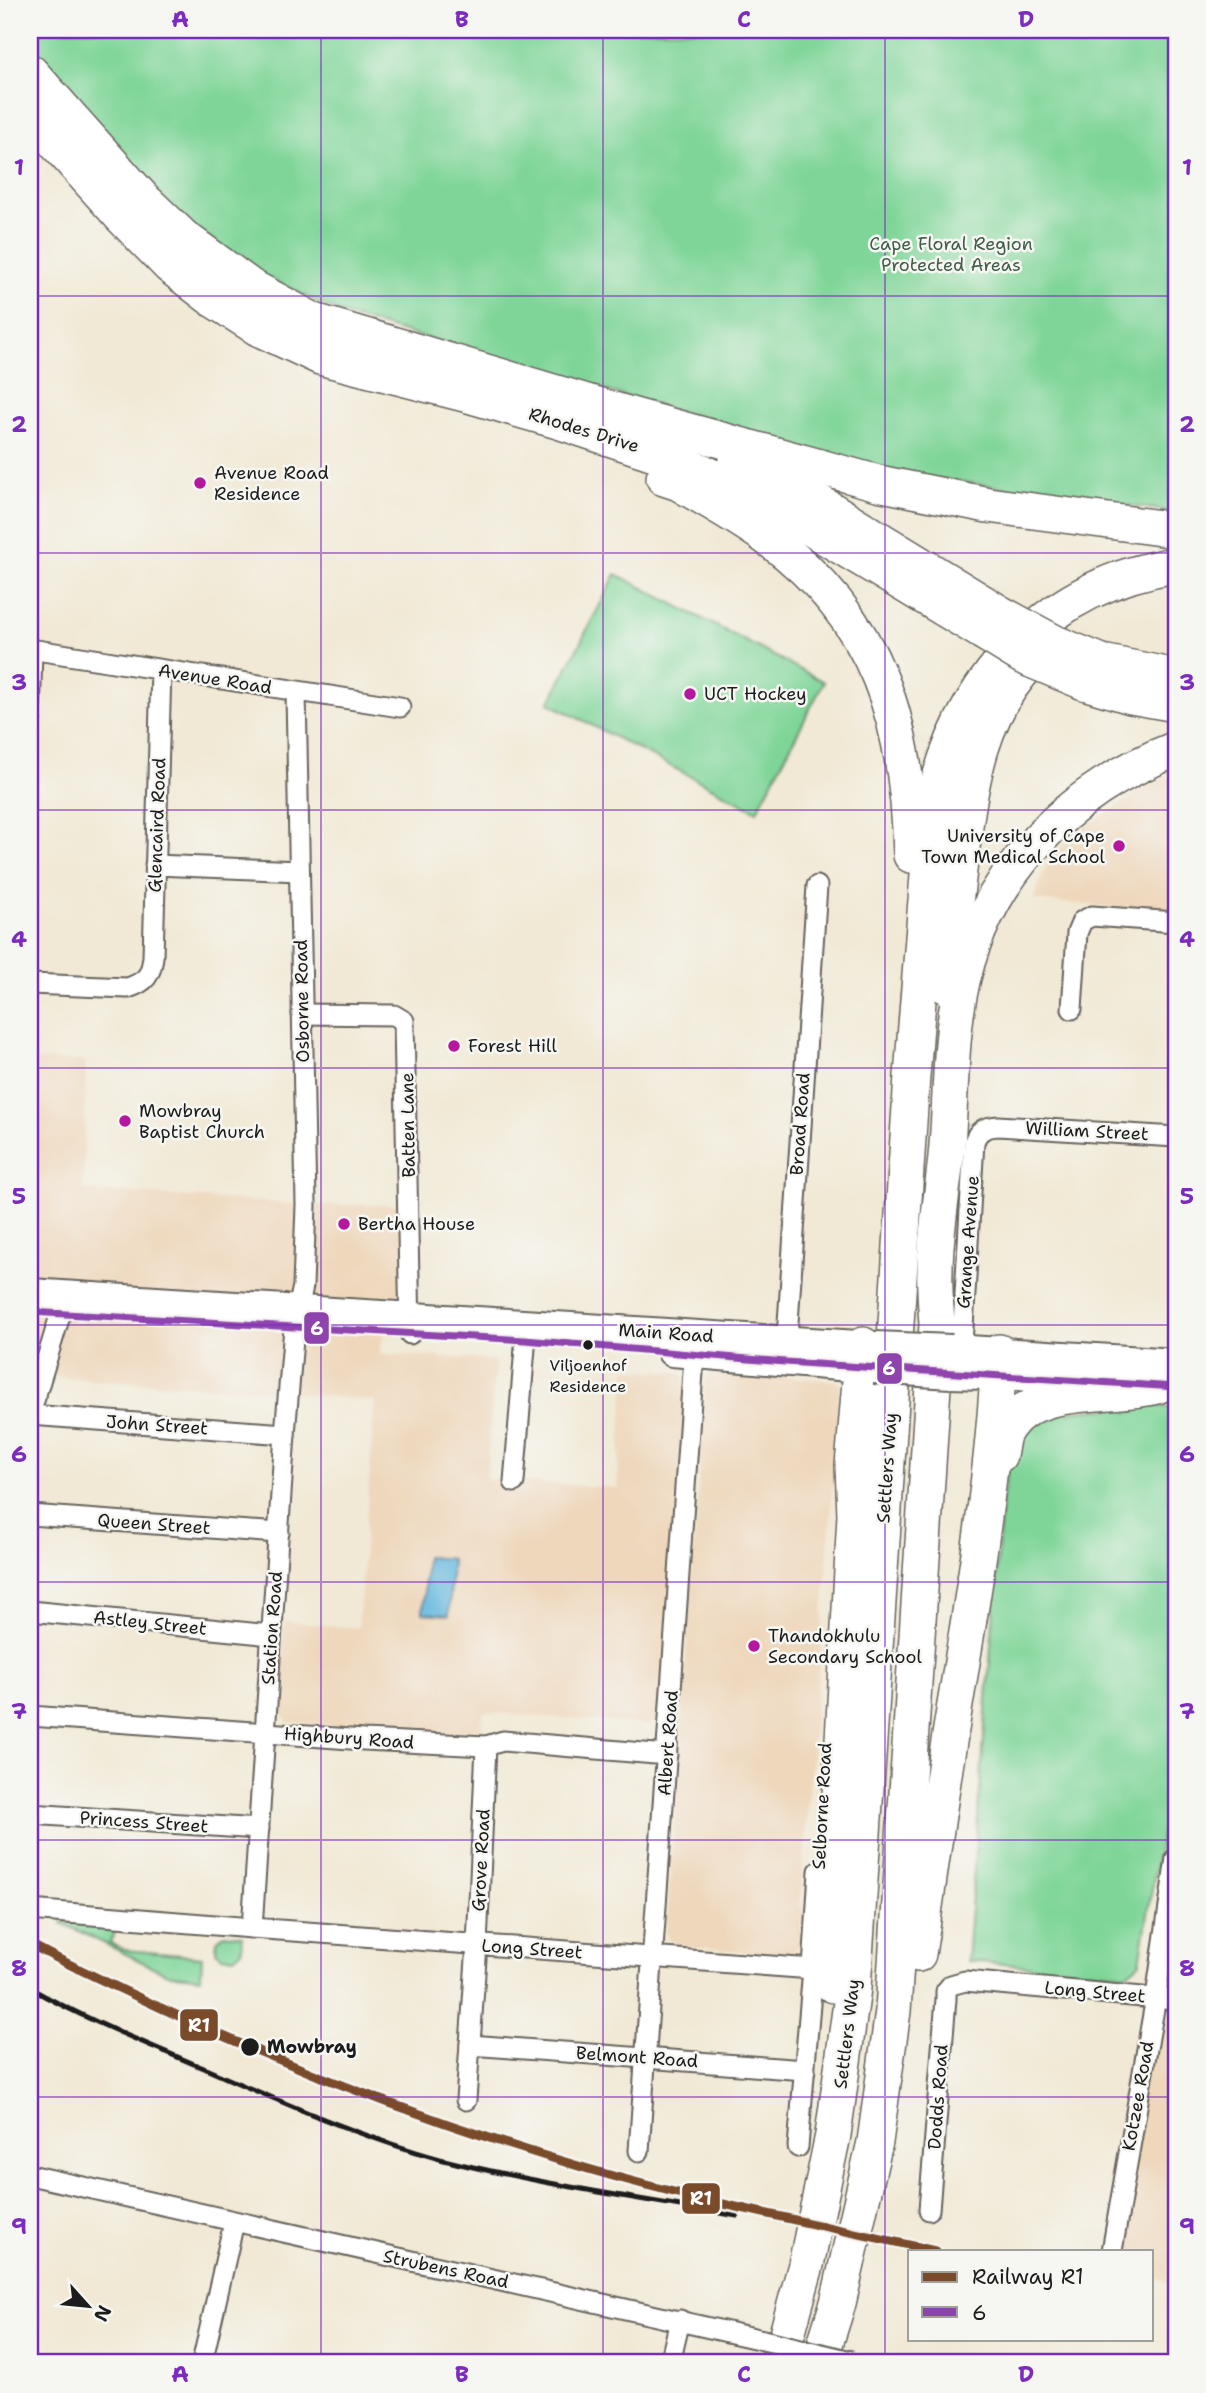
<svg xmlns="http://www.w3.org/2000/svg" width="1206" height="2393" font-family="'Shantell Sans',sans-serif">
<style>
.built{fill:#eed7bb}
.green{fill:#7fd598;stroke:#4e785a;stroke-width:2}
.water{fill:#61b6dd;stroke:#3e697c;stroke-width:2}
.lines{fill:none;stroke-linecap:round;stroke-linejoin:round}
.minor-casing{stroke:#67645d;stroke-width:23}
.secondary-casing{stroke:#67645d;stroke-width:32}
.motorway-casing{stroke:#67645d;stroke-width:38}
.minor{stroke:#fff;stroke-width:19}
.secondary{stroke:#fff;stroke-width:28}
.motorway{stroke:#fff;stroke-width:35}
.rail{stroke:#1c1c1c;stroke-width:5}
.minor-bridge-casing{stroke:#67645d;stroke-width:23;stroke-linecap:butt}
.secondary-bridge-casing{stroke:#67645d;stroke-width:32;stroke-linecap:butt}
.motorway-bridge-casing{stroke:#67645d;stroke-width:38;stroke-linecap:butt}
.minor-bridge{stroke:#fff;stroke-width:19}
.secondary-bridge{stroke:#fff;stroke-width:28}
.motorway-bridge{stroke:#fff;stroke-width:35}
.bus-1-casing{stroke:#f6f6f2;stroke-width:12}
.bus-1{stroke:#8e44ad;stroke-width:7}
.rail-1-casing{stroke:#f6f6f2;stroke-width:14}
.rail-1{stroke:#7a4b2a;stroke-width:9}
.grid{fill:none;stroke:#7b2cbf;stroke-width:2;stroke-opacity:0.55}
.poi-dot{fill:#b5179e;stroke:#f6f6f2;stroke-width:2.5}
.bus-dot{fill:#1c1c1c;stroke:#f6f6f2;stroke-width:2.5}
.labels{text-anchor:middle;stroke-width:5;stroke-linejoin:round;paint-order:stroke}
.bus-label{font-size:16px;fill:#1c1c1c;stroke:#f6f6f2}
.park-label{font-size:18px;fill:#3f5d47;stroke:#f6f6f2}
.street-label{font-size:18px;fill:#1c1c1c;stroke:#f6f6f2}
.poi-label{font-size:18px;fill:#1c1c1c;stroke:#f6f6f2;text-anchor:start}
.stop-label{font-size:18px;font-weight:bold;fill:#1c1c1c;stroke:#f6f6f2;text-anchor:start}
.line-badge{stroke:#f6f6f2;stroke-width:2.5}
.badge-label{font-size:19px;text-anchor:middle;font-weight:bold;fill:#fff}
.neatline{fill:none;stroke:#7b2cbf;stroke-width:2.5}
.grid-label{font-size:23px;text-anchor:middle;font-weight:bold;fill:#7b2cbf}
</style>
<rect width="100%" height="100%" fill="#f6f6f2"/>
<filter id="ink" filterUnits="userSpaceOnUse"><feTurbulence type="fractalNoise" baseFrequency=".0143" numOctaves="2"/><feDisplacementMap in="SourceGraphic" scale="14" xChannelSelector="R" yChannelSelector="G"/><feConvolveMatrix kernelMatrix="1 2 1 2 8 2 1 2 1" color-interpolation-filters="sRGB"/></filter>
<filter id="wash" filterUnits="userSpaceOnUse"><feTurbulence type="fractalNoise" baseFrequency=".00686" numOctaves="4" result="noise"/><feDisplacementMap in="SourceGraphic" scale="28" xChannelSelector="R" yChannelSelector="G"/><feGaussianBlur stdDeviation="1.57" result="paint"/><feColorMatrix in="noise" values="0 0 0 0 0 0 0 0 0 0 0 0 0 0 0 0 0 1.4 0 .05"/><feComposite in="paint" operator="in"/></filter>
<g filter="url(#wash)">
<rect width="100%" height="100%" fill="#f1e9d5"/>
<!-- built -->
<g class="built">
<path d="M1176,774V913L1033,900L1049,859L1075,833L1151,785Z"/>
<path d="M30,1060L86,1061L83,1190L306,1205H409L410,1334L384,1333L379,1354L495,1360L486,1480L617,1488L626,1369L680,1373L686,1379L660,1717L650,1725L483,1712L481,1736L288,1722L279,1710L284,1621L358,1628L375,1401L289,1392L30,1375Z"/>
<path d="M714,1372L837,1381L841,1385L800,1907L803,1908L800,1944L791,1957L679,1945L671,1941L666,1934L706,1378Z"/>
<path d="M1156,1997L1176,2000V2283L1152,2278V2251H1112Z"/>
</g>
<!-- green -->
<g class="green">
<path d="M30,30H1176V512L885,471L345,315L261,275L179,216L30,47Z"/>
<path d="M616,574L824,682L757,811L549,703Z"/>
<path d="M1145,1405L1176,1408V1745L1140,1962L1126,1974L967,1961L1002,1502L1012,1445L1037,1414Z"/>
<path d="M63,1921L117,1925L110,1943L125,1950L202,1957L201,1978L167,1974L62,1923Z"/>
<path d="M223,1934L243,1936L242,1950L234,1957L222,1956L216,1951L217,1940Z"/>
</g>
<!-- water -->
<path class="water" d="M426,1557L452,1559L449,1615L423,1613Z"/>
</g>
<g filter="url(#ink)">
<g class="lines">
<defs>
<g id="minor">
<path d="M30,649L400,707"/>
<path d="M30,719L32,650"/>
<path d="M155,865L299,871"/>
<path d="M30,984L128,988C146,982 151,975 153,957L161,670"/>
<path d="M1072,1009L1077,933L1082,921L1092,916L1176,922"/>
<path d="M302,1014L394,1015L404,1021L410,1334"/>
<path d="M786,1353L817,886"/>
<path d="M961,1361L974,1142C978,1130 985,1127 998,1126L1176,1137"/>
<path d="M30,1414L66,1296"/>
<path d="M30,1415L285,1434"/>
<path d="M514,1482L527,1323"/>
<path d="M30,1515L279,1533"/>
<path d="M30,1611L271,1635"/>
<path d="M30,1716L364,1740L486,1746L503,1741L667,1755"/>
<path d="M30,1814L259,1829"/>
<path d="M30,1910L252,1928L813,1969"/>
<path d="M252,1928L285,1434L294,1328L303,1286L306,1205L296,692"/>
<path d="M470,2045L805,2070"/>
<path d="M466,2100L477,1945L486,1746"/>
<path d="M798,2147L813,1969L819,1871"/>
<path d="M639,2151L695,1343"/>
<path d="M30,2175L763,2340"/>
<path d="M929,2210L946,1999V1991L951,1985L965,1981L1176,2000"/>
<path d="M1112,2251L1156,1997L1176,1858"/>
<path d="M202,2363L234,2222"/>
<path d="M670,2363L680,2320"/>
</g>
<g id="secondary">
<path d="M30,1293L875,1346"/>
<path d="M952,1349L1176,1363"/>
<path d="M672,1352L874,1369"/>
<path d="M951,1374L1017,1376L1176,1387"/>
</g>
<g id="motorway">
<path d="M30,72L143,199L183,237L251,287L314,321L634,416L878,483L988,505L1176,530"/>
<path d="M30,114L122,217L170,266L214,300L258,328L320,357L465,394L558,421L657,454L701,471L774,506L983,632"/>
<path d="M737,459L802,492L1001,614"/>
<path d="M664,478L679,483C709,501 741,518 769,539C879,620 908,724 911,855"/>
<path d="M1102,662L1176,677"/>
<path d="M1084,682L1131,696L1176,704"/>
<path d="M945,985C950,944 955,903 960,862C970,790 977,714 1033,660"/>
<path d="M999,1455C1001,1448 1001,1439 1004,1433C1030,1382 1110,1399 1157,1386"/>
<path d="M918,1954C930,1875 940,1795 953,1717C973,1596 994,1474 999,1352"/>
<path d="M833,1985V1927L855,1515L853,1466L863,1345"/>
<path d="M779,2363L806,2265L833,2135L853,1988L912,1076L934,800C963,677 1049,584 1176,565"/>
<path d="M819,2363L838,2303L875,2142L893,2011L937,1324C936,1307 934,1289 935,1271C935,1229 944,1187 947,1145C951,1096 950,1045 959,996C981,877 1066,791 1176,749"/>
</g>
</defs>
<!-- minor casing -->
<use href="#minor" class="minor-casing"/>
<!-- secondary casing -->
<use href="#secondary" class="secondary-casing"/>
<!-- motorway casing -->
<use href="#motorway" class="motorway-casing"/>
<!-- minor -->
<use href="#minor" class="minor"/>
<!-- secondary -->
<use href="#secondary" class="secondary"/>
<!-- motorway -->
<use href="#motorway" class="motorway"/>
<!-- rail -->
<path class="rail" d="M30,1988C86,2020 148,2044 208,2070C283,2103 361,2137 440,2159C538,2184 638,2198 737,2216"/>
<defs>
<path id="minor-bridge" d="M763,2340L851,2361"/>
<g id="secondary-bridge">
<path d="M875,1346L952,1349"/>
<path d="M874,1369L951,1374"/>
</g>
<g id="motorway-bridge">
<path d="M1001,614L1055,643L1102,662"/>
<path d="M983,632L1024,657L1084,682"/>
</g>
</defs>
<!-- minor-bridge casing -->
<use href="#minor-bridge" class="minor-bridge-casing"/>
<!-- secondary-bridge casing -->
<use href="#secondary-bridge" class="secondary-bridge-casing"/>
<!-- motorway-bridge casing -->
<use href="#motorway-bridge" class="motorway-bridge-casing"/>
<!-- minor-bridge -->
<use href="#minor-bridge" class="minor-bridge"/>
<!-- secondary-bridge -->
<use href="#secondary-bridge" class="secondary-bridge"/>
<!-- motorway-bridge -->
<use href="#motorway-bridge" class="motorway-bridge"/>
<defs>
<path id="bus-1" d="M30,1312L525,1340L785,1362L1176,1387"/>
</defs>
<!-- bus-1 casing -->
<use href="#bus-1" class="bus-1-casing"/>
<!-- bus-1 -->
<use href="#bus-1" class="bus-1"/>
<defs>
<path id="rail-1" d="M30,1944C72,1967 115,1986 159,2007C296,2071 439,2125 585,2168C700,2202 818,2224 935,2251"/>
</defs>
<!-- rail-1 casing -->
<use href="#rail-1" class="rail-1-casing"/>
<!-- rail-1 -->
<use href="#rail-1" class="rail-1"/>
</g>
</g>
<!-- grid -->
<path class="grid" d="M321,30V2363M603,30V2363M885,30V2363M30,296H1176M30,553H1176M30,810H1176M30,1068H1176M30,1325H1176M30,1582H1176M30,1840H1176M30,2097H1176"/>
<!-- markers -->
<g class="poi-dot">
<circle cx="200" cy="483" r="7"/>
<circle cx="690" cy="694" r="7"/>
<circle cx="1119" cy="846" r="7"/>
<circle cx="454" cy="1046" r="7"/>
<circle cx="125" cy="1121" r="7"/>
<circle cx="344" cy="1224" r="7"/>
<circle cx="754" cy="1646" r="7"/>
</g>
<g class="bus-dot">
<circle cx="588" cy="1345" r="6"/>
<circle cx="250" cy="2047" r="10"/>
</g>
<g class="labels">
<!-- bus labels -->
<g class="bus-label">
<text x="588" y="1371">Viljoenhof<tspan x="588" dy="21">Residence</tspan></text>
</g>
<!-- park labels -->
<g class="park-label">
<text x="951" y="250">Cape Floral Region<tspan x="951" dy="21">Protected Areas</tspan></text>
</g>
<!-- street labels -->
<g class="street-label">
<text transform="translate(584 430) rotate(17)" y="6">Rhodes Drive</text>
<text transform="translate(215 679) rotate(9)" y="6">Avenue Road</text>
<text transform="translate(157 825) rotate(-88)" y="6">Glencaird Road</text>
<text transform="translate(302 1001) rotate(-91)" y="6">Osborne Road</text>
<text transform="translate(800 1124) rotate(-86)" y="6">Broad Road</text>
<text transform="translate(408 1125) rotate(-91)" y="6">Batten Lane</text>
<text transform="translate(1087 1131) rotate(3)" y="6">William Street</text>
<text transform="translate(968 1242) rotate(-86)" y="6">Grange Avenue</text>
<text transform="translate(666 1333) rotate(4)" y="6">Main Road</text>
<text transform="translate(157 1425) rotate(4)" y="6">John Street</text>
<text transform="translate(887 1468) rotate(-86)" y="6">Settlers Way</text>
<text transform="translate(154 1524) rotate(4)" y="6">Queen Street</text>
<text transform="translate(150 1623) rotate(6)" y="6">Astley Street</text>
<text transform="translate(272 1628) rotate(-86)" y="6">Station Road</text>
<text transform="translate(349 1738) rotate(4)" y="6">Highbury Road</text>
<text transform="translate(668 1743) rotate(-86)" y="6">Albert Road</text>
<text transform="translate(822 1806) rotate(-87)" y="6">Selborne Road</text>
<text transform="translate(144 1822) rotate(4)" y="6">Princess Street</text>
<text transform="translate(481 1860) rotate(-87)" y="6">Grove Road</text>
<text transform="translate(532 1949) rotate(4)" y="6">Long Street</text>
<text transform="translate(1095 1992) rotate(5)" y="6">Long Street</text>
<text transform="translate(847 2034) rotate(-83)" y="6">Settlers Way</text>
<text transform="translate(637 2057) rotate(4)" y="6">Belmont Road</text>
<text transform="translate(1138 2096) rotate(-80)" y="6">Kotzee Road</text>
<text transform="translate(938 2097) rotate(-86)" y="6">Dodds Road</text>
<text transform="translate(446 2269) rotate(12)" y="6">Strubens Road</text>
</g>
<!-- poi labels -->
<g class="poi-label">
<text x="214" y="479">Avenue Road<tspan x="214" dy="21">Residence</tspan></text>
<text x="704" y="700">UCT Hockey</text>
<text x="1105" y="842" text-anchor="end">University of Cape<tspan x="1105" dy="21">Town Medical School</tspan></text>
<text x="468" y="1052">Forest Hill</text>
<text x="139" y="1117">Mowbray<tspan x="139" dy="21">Baptist Church</tspan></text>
<text x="358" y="1230">Bertha House</text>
<text x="768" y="1642">Thandokhulu<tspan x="768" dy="21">Secondary School</tspan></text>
</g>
<!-- stop labels -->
<g class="stop-label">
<text x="267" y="2053">Mowbray</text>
</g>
</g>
<g class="line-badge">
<rect x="303" y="1311" width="27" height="34" rx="7" fill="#8e44ad"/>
<rect x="876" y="1352" width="27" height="33" rx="7" fill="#8e44ad"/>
<rect x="179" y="2008" width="40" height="34" rx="7" fill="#7a4b2a"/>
<rect x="681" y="2182" width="40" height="33" rx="7" fill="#7a4b2a"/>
</g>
<g class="badge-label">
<text x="317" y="1335">6</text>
<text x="889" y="1375">6</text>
<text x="199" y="2032">R1</text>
<text x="701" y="2205">R1</text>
</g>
<!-- margin -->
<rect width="1206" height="2393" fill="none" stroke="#f6f6f2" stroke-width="77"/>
<!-- legend -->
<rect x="908" y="2250" width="245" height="91" fill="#f6f6f2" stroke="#9f9f9c" stroke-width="2"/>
<rect x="922" y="2272" width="35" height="10" fill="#7a4b2a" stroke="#9f9f9c" stroke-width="2"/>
<text x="972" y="2284" font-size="21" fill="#1c1c1c">Railway R1</text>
<rect x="922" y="2307" width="35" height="10" fill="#8e44ad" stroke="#9f9f9c" stroke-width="2"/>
<text x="972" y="2320" font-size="21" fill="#1c1c1c">6</text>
<!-- north arrow -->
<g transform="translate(88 2306) rotate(117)" stroke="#f6f6f2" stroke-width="5" paint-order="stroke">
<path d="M0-5L12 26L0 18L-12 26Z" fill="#1c1c1c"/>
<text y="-10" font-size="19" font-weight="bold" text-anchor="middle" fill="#1c1c1c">N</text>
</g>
<rect x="38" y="38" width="1130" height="2316" class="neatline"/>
<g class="grid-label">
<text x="180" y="27">A</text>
<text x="462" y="27">B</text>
<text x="744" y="27">C</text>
<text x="1026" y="27">D</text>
<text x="19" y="175">1</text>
<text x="1187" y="175">1</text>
<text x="19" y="432">2</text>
<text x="1187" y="432">2</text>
<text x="19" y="690">3</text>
<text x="1187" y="690">3</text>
<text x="19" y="947">4</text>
<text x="1187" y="947">4</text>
<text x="19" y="1204">5</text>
<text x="1187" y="1204">5</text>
<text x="19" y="1462">6</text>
<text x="1187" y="1462">6</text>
<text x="19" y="1719">7</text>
<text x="1187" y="1719">7</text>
<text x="19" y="1976">8</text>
<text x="1187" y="1976">8</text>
<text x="19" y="2234">9</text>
<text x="1187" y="2234">9</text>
<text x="180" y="2382">A</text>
<text x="462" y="2382">B</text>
<text x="744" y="2382">C</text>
<text x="1026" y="2382">D</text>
</g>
</svg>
